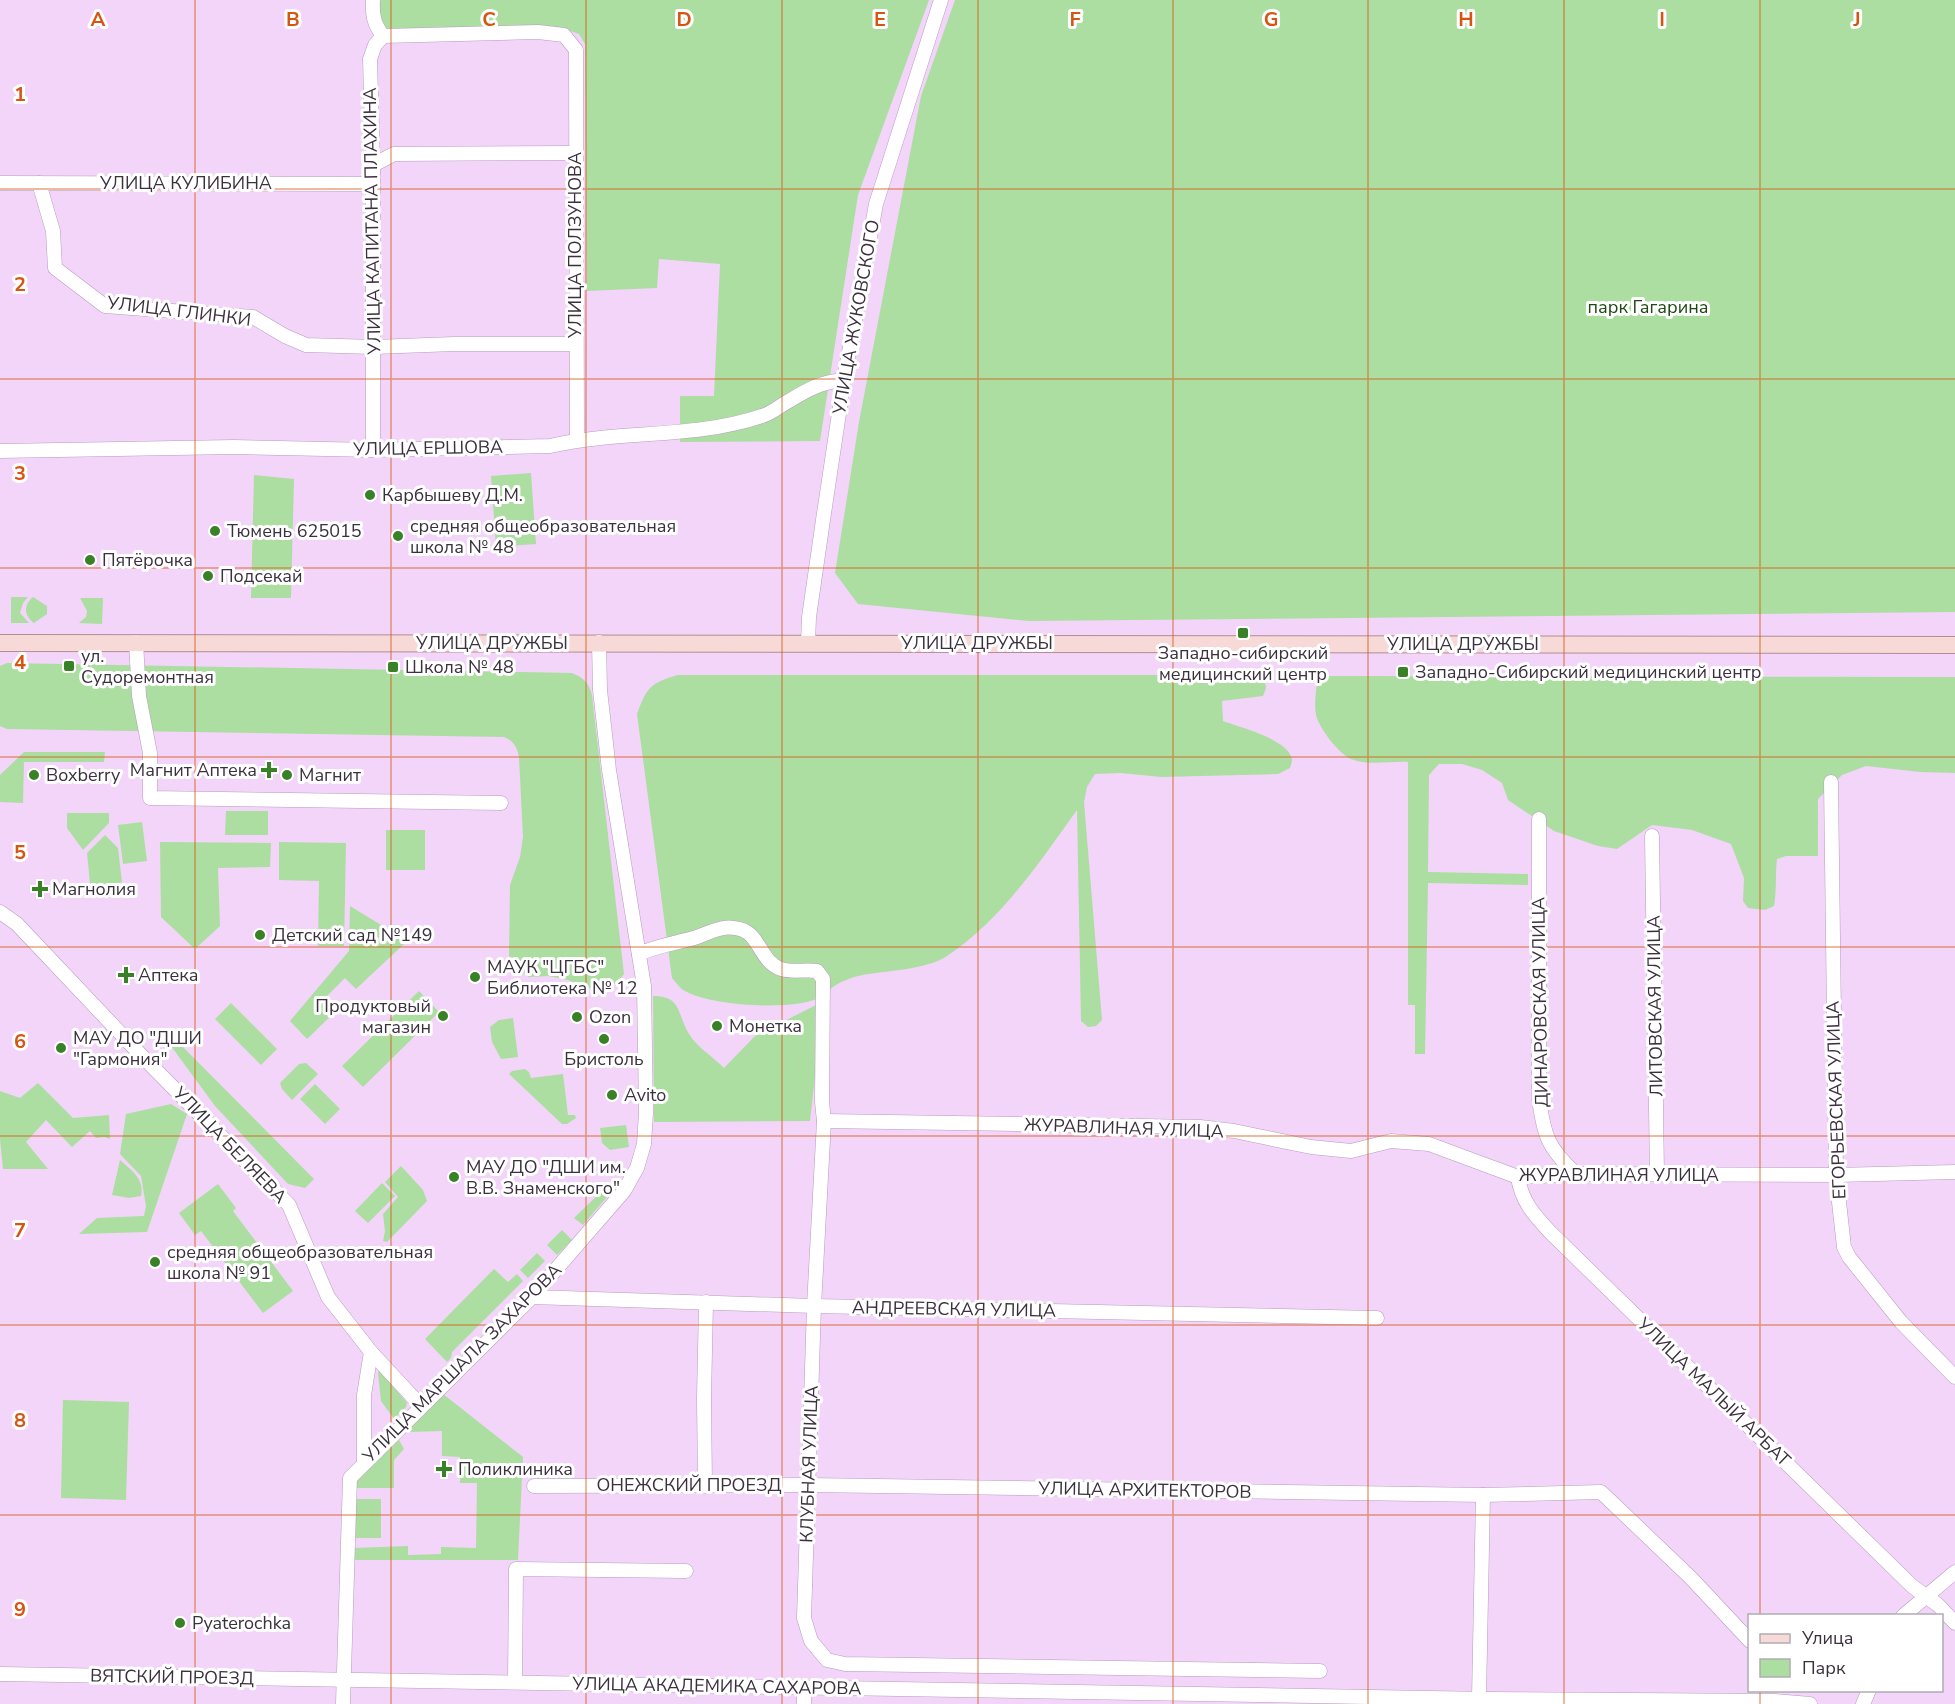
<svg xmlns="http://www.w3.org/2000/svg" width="1955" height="1704" font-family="'Nunito Sans',sans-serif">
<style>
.green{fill:#acdea1}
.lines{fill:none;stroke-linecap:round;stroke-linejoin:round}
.minor-casing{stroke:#b89cbf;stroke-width:15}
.major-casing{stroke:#b28d91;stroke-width:18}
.minor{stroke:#fff;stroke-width:14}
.major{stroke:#f7d9d8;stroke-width:16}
.grid{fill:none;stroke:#d75511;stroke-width:1.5;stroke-opacity:0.55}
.poi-dot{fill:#398127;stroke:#fff;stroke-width:2}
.labels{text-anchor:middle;stroke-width:6;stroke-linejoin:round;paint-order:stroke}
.street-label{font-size:18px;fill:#3b303e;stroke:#fff}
.park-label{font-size:18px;fill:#1e4713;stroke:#fff}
.poi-label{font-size:18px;fill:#3b303e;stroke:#fff;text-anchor:start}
.grid-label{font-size:20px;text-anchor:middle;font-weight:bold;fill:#d75511;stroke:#fff;stroke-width:6;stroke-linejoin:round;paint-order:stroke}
</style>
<rect width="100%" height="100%" fill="#f2d5f9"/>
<!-- green -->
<g class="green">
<path d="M379,0H929L858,195L820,441L680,442V396H714L720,264L659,259L657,288L587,291L585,44L579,34L568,30L385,33L379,25Z"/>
<path d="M955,0H1955V612L1029,621L858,604L835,573L859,422L921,96Z"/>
<path d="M531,473L536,544L496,547L491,476Z"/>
<path d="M254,475L294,479L291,598H251Z"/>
<path d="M11,597H28L23,603L20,613L29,623H11Z"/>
<path d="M33,597L47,606V614L34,623C24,616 23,605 33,597Z"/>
<path d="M80,598H103L102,624L79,623L86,617L87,611Z"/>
<path d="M7,663L572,673C584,678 589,683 592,695L624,974L617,983L603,988L591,989L568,980L548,976L529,977L515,967L509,956L510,885L520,857L523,837L519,757C517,747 514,741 504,737L7,729L0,726V666Z"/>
<path d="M678,675H1243L1264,678L1266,688L1263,696L1222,701L1223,721C1239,727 1288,739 1292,759C1292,762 1291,765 1290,768L1278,774L1161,777L1121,773L1095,774L1087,787L1084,802L1102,1020L1096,1026L1088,1027L1081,1021L1077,810C1039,863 1002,919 947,956C924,971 884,970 858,976C851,978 839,982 833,987C829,989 827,994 823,996C797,1012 711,1006 685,991C680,989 676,982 672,978L637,714C647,687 650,683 678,675Z"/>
<path d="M1328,676L1955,677V773L1920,772L1866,766L1842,775L1818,799V856H1786L1777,859C1775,875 1777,890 1774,906L1765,910L1748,908L1743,901L1744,878L1731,844L1692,830L1652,825L1617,849L1598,846L1554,831L1508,800L1502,783L1482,770L1462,764H1439L1429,775L1428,872L1528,874V885L1428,883L1425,1054H1415V1005H1408V762C1390,761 1367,766 1351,759C1338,753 1319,728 1316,715C1314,704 1316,692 1317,681Z"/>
<path d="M24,752H105L104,762H24L23,803L0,802V775Z"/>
<path d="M226,811H268V835H225Z"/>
<path d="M67,813H109V823L83,850L67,828Z"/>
<path d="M142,822L147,861L123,864L118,825Z"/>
<rect x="386" y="830" width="39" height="40"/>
<path d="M105,835L118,848L122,882L91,894L87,853Z"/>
<path d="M160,842L271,843L270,867L218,868L220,926L195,949L161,917Z"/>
<path d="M279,842L346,843L344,946H318L319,881L279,880Z"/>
<path d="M350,906L404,939V944L356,989L345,978L327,996L338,1009L307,1039L290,1021L349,951Z"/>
<path d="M419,991L439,1012L363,1087L342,1066Z"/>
<path d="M653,996C682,996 677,1014 689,1034C696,1046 713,1057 724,1068L755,1036L816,1005L815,1076L810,1121L654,1122Z"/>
<path d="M231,1003L277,1049L261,1065L215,1019Z"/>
<path d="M513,1018L518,1057L501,1059L492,1042L490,1027L499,1020Z"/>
<path d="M172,1036L314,1179L305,1188L288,1184L215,1106L168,1042Z"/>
<path d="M306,1063L318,1074L292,1100L282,1089L280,1083L299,1064Z"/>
<path d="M525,1069L529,1072L531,1078L563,1074L568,1115H575L576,1118L567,1124H562L509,1074L512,1071Z"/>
<path d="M38,1083L73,1118L109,1115L110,1139L104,1137L96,1138L90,1131L72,1147L46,1120L26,1142L48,1169H3L0,1139V1091L20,1098Z"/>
<path d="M315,1084L340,1109L325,1124L300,1099Z"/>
<path d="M171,1104L187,1114L147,1232L79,1234L97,1218L144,1216L146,1206L141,1176L120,1154L126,1114Z"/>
<path d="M626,1125L629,1147L610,1150L602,1143L600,1128Z"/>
<path d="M120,1160C131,1170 145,1179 141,1196L129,1198L112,1195Z"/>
<path d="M401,1166L423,1190L427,1201L387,1242L383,1241L385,1231L383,1214L398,1197L385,1182Z"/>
<path d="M382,1183L395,1196L368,1223L355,1211Z"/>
<path d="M218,1184L236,1208L233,1211L293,1291L263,1313L201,1231L195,1235L179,1213Z"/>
<path d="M607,1186L611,1187L612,1191L583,1225L574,1218Z"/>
<path d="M562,1230L572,1240L557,1255L547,1245Z"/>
<path d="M537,1253L545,1261L528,1278L520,1270Z"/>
<path d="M494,1269L508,1282L517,1274L523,1281L452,1352L451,1358L447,1362L425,1339Z"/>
<path d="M379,1370L407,1403L406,1407L394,1419L381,1401L378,1373Z"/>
<path d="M443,1394L523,1457L518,1560H352L353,1548L408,1546V1555L441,1554V1547L476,1548L477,1483H460V1457L442,1456V1431L410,1432L407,1429Z"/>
<path d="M63,1400L129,1402L126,1500L61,1498Z"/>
<path d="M399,1440L404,1449L394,1460V1488H356V1481Z"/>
<rect x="353" y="1499" width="28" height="39"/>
</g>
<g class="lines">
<defs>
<g id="minor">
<path d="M373,0C372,15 374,24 383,36L375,45L370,59L373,165V450"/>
<path d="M383,36L538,32L564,35L576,50L577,440"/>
<path d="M373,165L394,154L575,153"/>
<path d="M0,183L372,184"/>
<path d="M39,183L53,231L55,268L105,306L253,317L285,336L306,345L374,347L454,344H575"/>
<path d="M0,451L234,447L373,450L550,446C619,430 694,439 762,416C769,414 776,409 782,405C804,392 818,382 844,380"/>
<path d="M136,642L139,696L150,753V798L501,803"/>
<path d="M808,643L809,617L823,520L844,380L876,204L941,0"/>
<path d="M1831,782L1836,1175L1844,1247L1849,1257L1901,1322L1955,1377"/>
<path d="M1539,819V1099C1544,1136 1548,1148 1576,1174"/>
<path d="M1652,836L1657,1175"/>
<path d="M0,912L17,924L139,1053L289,1205L328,1297L371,1352L364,1395V1462"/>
<path d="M639,954C658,945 678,943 697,937C706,934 715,929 724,928C729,927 738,928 743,930C760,937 761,962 781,969C793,973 805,969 817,971L823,979L822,1102L824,1121L814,1306L804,1618L811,1641L827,1660L845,1664L1320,1671"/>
<path d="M824,1121L1200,1127L1234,1131L1311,1147L1351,1151L1391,1141L1429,1144L1518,1177L1576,1174L1836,1175L1955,1172"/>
<path d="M1518,1177C1521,1201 1535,1216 1550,1232L1912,1586L1938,1605L1955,1623"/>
<path d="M532,1297L814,1306L1377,1318"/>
<path d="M371,1352L421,1406"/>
<path d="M534,1486L808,1485L1483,1495L1601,1492L1691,1578L1750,1641"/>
<path d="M705,1486L704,1398L706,1302"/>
<path d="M1903,1616L1955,1572"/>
<path d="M0,1674L1488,1699L1775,1701L1810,1704"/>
<path d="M515,1682L516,1569L686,1571"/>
<path d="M1479,1699L1483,1495"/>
<path d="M343,1704L350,1478L532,1297L624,1191L637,1168L644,1144L646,1113L644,986L609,770L600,690L599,642"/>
<path d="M804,1704V1687"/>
<path d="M1863,1704L1869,1690"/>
</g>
<path id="major" d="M0,643L1955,645"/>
</defs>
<!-- minor casing -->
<use href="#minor" class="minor-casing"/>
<!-- major casing -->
<use href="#major" class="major-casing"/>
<!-- minor -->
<use href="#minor" class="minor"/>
<!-- major -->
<use href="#major" class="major"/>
</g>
<!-- grid -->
<path class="grid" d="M195,0V1704M391,0V1704M586,0V1704M782,0V1704M978,0V1704M1173,0V1704M1368,0V1704M1564,0V1704M1760,0V1616M0,189H1955M0,379H1955M0,568H1955M0,757H1955M0,947H1955M0,1136H1955M0,1325H1955M0,1515H1955M1760,1690V1704"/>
<!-- markers -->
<g class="poi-dot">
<circle cx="370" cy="495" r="6"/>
<circle cx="215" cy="531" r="6"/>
<circle cx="398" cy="536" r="6"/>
<circle cx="90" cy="560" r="6"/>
<circle cx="208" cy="576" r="6"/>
<rect x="1237" y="627" width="12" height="12" rx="3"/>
<rect x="63" y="660" width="12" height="12" rx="3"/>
<rect x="387" y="661" width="12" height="12" rx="3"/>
<rect x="1397" y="666" width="12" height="12" rx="3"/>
<path d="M266 761h6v6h6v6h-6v6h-6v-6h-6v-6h6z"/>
<circle cx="34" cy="775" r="6"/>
<circle cx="287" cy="775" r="6"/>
<path d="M37 880h6v6h6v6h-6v6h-6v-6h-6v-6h6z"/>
<circle cx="260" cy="935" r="6"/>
<path d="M123 966h6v6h6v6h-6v6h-6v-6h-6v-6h6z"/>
<circle cx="475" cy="977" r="6"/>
<circle cx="443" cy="1016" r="6"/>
<circle cx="577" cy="1017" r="6"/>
<circle cx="717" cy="1026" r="6"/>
<circle cx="604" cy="1039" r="6"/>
<circle cx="61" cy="1048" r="6"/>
<circle cx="612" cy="1095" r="6"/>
<circle cx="454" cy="1177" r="6"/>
<circle cx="155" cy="1262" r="6"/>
<path d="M441 1460h6v6h6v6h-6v6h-6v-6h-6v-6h6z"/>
<circle cx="180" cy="1623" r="6"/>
</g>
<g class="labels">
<!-- street labels -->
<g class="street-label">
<text x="186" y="189">УЛИЦА КУЛИБИНА</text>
<text transform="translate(372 221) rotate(-91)" y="6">УЛИЦА КАПИТАНА ПЛАХИНА</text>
<text transform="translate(575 245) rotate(-90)" y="6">УЛИЦА ПОЛЗУНОВА</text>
<text transform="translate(179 311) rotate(7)" y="6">УЛИЦА ГЛИНКИ</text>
<text transform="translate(856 317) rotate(-80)" y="6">УЛИЦА ЖУКОВСКОГО</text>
<text transform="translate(428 448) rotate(-1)" y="6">УЛИЦА ЕРШОВА</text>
<text x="492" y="649">УЛИЦА ДРУЖБЫ</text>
<text x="977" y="649">УЛИЦА ДРУЖБЫ</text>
<text x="1463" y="650">УЛИЦА ДРУЖБЫ</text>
<text transform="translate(1540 1002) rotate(-91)" y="6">ДИНАРОВСКАЯ УЛИЦА</text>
<text transform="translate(1655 1006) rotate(-91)" y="6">ЛИТОВСКАЯ УЛИЦА</text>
<text transform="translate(1836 1100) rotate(-92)" y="6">ЕГОРЬЕВСКАЯ УЛИЦА</text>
<text transform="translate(1124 1128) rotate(2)" y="6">ЖУРАВЛИНАЯ УЛИЦА</text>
<text transform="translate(230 1145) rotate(46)" y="6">УЛИЦА БЕЛЯЕВА</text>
<text x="1619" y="1181">ЖУРАВЛИНАЯ УЛИЦА</text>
<text transform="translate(954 1309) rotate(1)" y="6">АНДРЕЕВСКАЯ УЛИЦА</text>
<text transform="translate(462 1363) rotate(-45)" y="6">УЛИЦА МАРШАЛА ЗАХАРОВА</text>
<text transform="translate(1714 1392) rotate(44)" y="6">УЛИЦА МАЛЫЙ АРБАТ</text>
<text transform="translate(809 1464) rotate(-88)" y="6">КЛУБНАЯ УЛИЦА</text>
<text x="689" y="1491">ОНЕЖСКИЙ ПРОЕЗД</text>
<text transform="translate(1145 1490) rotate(1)" y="6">УЛИЦА АРХИТЕКТОРОВ</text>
<text transform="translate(172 1677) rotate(1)" y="6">ВЯТСКИЙ ПРОЕЗД</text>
<text transform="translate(717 1686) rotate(1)" y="6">УЛИЦА АКАДЕМИКА САХАРОВА</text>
</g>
<!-- park labels -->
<g class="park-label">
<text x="1648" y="313">парк Гагарина</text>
</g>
<!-- poi labels -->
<g class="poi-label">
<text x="382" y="501">Карбышеву Д.М.</text>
<text x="410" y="532">средняя общеобразовательная<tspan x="410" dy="21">школа № 48</tspan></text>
<text x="227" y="537">Тюмень 625015</text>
<text x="102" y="566">Пятёрочка</text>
<text x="220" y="582">Подсекай</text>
<text x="1243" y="659" text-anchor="middle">Западно-сибирский<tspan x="1243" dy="21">медицинский центр</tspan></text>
<text x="81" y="662">ул.<tspan x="81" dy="21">Судоремонтная</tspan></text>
<text x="405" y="673">Школа № 48</text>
<text x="1415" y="678">Западно-Сибирский медицинский центр</text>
<text x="257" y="776" text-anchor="end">Магнит Аптека</text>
<text x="46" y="781">Boxberry</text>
<text x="299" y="781">Магнит</text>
<text x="52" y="895">Магнолия</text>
<text x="272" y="941">Детский сад №149</text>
<text x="487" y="973">МАУК "ЦГБС"<tspan x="487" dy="21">Библиотека № 12</tspan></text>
<text x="138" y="981">Аптека</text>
<text x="431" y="1012" text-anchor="end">Продуктовый<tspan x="431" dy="21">магазин</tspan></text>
<text x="589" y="1023">Ozon</text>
<text x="729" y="1032">Монетка</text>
<text x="73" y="1044">МАУ ДО "ДШИ<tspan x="73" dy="21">"Гармония"</tspan></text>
<text x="604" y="1065" text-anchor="middle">Бристоль</text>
<text x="624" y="1101">Avito</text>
<text x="466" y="1173">МАУ ДО "ДШИ им.<tspan x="466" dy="21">В.В. Знаменского"</tspan></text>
<text x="167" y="1258">средняя общеобразовательная<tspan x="167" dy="21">школа № 91</tspan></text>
<text x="458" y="1475">Поликлиника</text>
<text x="192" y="1629">Pyaterochka</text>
</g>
</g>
<g class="grid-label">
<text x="98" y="26">A</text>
<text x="293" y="26">B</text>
<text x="489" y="26">C</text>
<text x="684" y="26">D</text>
<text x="880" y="26">E</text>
<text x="1075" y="26">F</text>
<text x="1271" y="26">G</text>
<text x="1466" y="26">H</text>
<text x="1662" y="26">I</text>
<text x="1857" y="26">J</text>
<text x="20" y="101">1</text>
<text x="20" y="291">2</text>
<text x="20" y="480">3</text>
<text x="20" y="669">4</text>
<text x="20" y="859">5</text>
<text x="20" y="1048">6</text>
<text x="20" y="1237">7</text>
<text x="20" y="1427">8</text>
<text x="20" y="1616">9</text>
</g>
<!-- legend -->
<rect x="1748" y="1614" width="195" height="78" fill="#ffffff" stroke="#b1acb2" stroke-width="1.5"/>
<rect x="1760" y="1634" width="30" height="9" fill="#f7d9d8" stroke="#b1acb2" stroke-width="1.5"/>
<text x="1802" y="1644" font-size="18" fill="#3b303e">Улица</text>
<rect x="1760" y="1659" width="30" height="18" fill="#acdea1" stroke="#b1acb2" stroke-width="1.5"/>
<text x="1802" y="1674" font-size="18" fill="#3b303e">Парк</text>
</svg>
